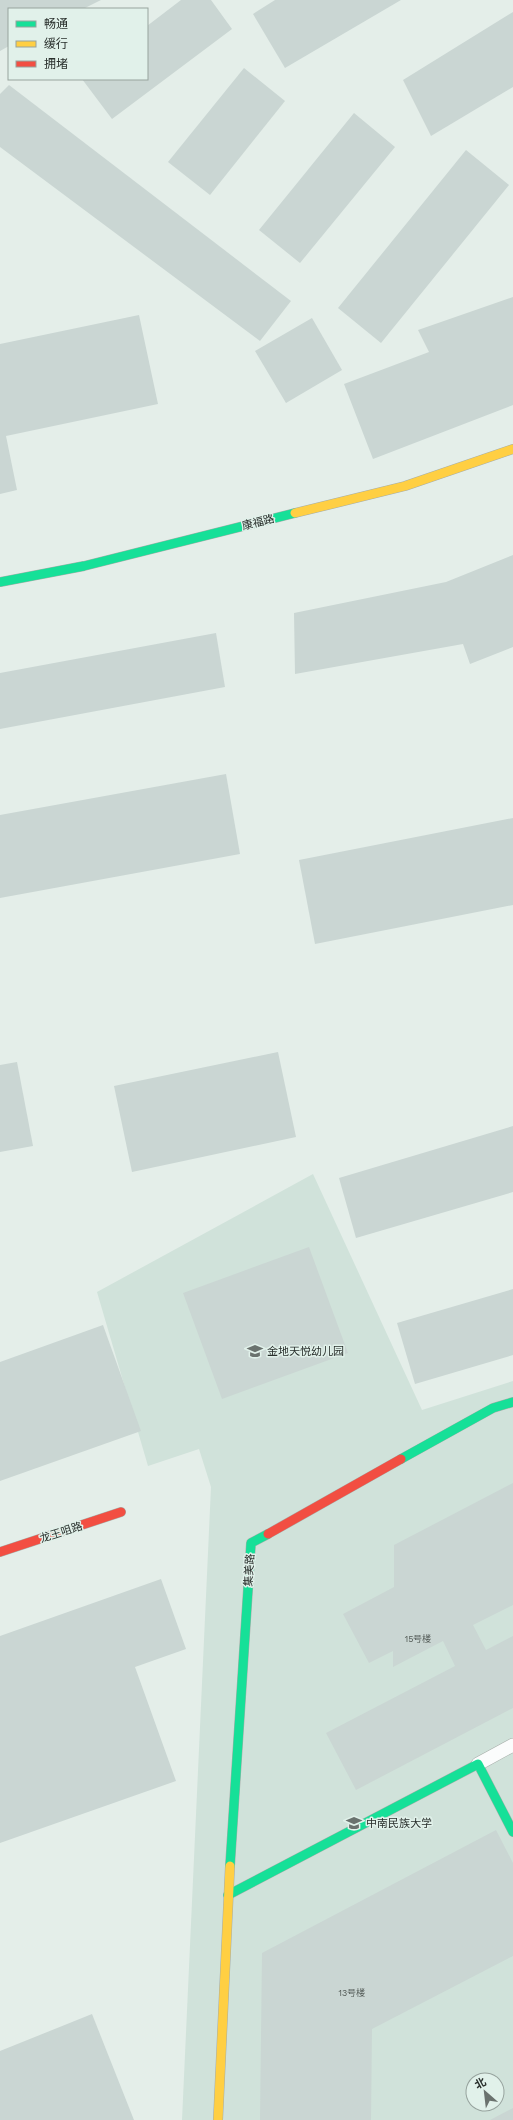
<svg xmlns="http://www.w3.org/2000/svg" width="513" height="2120" font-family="'Work Sans','Noto Sans SC',sans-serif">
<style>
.built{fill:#d0e2da;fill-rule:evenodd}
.building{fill:#cad6d3}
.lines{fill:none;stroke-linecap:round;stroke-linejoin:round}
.lane-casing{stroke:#a6ada9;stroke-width:14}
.fast-casing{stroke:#a6ada9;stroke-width:10}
.slow-casing{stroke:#a6ada9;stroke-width:10}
.jam-casing{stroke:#a6ada9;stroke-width:10}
.lane{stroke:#fbfcfc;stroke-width:13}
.fast{stroke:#16e098;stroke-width:9}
.slow{stroke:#ffcf43;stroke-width:9}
.jam{stroke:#f24e42;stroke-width:9}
.labels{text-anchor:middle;stroke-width:3;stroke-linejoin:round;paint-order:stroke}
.number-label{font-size:9px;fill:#525a56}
.street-label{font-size:11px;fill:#292f2c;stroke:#e1f1ea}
.poi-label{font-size:11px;fill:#292f2c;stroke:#e1f1ea;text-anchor:start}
</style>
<rect width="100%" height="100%" fill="#e4eee9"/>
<!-- built -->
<path class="built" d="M313,1174L422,1410L513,1381V2120H182L211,1487L199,1449L148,1466L97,1292ZM473,2080H497V2104H473Z"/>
<!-- building -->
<g class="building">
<path d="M0,0H101L83,9H9V46L0,51Z"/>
<path d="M181,0H211L232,29L112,119L82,79H147V26Z"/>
<path d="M275,0H401L285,68L253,14Z"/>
<path d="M513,12V87L431,136L403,80Z"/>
<path d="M244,68L285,101L210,195L168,162Z"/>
<path d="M9,85L291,301L260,341L0,147V94Z"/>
<path d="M354,113L395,147L300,263L259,230Z"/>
<path d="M466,150L509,185L381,343L338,308Z"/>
<path d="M513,297V405L373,459L344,384L429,352L418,330Z"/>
<path d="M139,315L158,404L6,436L17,490L0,494V344Z"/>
<path d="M312,318L342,370L286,403L255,351Z"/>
<path d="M513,555V647L470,664L463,644L295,674L294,613L446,582Z"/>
<path d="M216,633L225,687L0,729V673Z"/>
<path d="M226,774L240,854L0,898V815Z"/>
<path d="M513,818V905L315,944L299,860Z"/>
<path d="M278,1052L296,1137L132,1172L114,1086Z"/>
<path d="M17,1062L33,1146L0,1152V1065Z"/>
<path d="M513,1126V1192L356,1238L339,1178Z"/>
<path d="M309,1247L348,1353L222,1399L183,1293Z"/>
<path d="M513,1289V1355L415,1384L397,1323Z"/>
<path d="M103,1325L141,1431L0,1481V1362Z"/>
<path d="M513,1483V1605L473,1625L486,1650L513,1636V1708L356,1790L326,1733L455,1666L443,1641L393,1667V1651L369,1663L343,1614L394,1587V1545Z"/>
<path d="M161,1579L186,1649L135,1667L176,1781L0,1843V1636Z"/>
<path d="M496,1830L513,1863V1956L372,2029L371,2120H260L262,1953Z"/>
<path d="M92,2014L134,2120H0V2051Z"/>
<path d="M513,2108V2120H490Z"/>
</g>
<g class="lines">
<defs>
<path id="lane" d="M478,1764L513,1745"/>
<g id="fast">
<path d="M0,582L84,566L295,513"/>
<path d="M401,1459L493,1408L513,1402"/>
<path d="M230,1866L251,1543L268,1534"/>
<path d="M228,1895L478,1764L513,1832"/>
</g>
<g id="slow">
<path d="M295,513L405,486L513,449"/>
<path d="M218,2120L230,1866"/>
</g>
<g id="jam">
<path d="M268,1534L401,1459"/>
<path d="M0,1552L121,1512"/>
</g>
</defs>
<!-- lane casing -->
<use href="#lane" class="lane-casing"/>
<!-- fast casing -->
<use href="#fast" class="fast-casing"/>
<!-- slow casing -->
<use href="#slow" class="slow-casing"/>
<!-- jam casing -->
<use href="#jam" class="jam-casing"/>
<!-- lane -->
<use href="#lane" class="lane"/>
<!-- fast -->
<use href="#fast" class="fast"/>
<!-- slow -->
<use href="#slow" class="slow"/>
<!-- jam -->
<use href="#jam" class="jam"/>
</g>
<!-- icons -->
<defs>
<symbol id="school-bare" viewBox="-9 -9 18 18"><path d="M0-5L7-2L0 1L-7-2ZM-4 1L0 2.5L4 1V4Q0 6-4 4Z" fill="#6a726e" stroke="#e1f1ea" stroke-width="2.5" paint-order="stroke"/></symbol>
<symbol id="university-bare" viewBox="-9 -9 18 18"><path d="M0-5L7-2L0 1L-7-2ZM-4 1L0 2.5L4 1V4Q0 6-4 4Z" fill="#6a726e" stroke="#e1f1ea" stroke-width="2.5" paint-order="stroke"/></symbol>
</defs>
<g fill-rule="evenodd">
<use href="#school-bare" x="244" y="1340" width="22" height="22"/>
<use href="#university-bare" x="343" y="1812" width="22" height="22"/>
</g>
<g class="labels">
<!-- number labels -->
<g class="number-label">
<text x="418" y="1642">15号楼</text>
<text x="352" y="1996">13号楼</text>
</g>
<!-- street labels -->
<g class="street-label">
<text transform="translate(258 522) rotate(-14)" y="4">康福路</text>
<text transform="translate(61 1532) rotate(-18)" y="4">龙王咀路</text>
<text transform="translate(249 1570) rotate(-86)" y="4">集美路</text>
</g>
<!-- poi labels -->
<g class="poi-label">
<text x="267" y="1355">金地天悦幼儿园</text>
<text x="366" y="1827">中南民族大学</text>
</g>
</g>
<!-- legend -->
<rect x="8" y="8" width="140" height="72" fill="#e1f1ea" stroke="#97a39e"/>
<rect x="16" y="21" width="20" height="6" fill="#16e098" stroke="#97a39e"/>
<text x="44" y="28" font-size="12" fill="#292f2c">畅通</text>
<rect x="16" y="41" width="20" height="6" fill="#ffcf43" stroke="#97a39e"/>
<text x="44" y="48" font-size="12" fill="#292f2c">缓行</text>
<rect x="16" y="61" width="20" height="6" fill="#f24e42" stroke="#97a39e"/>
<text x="44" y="68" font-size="12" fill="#292f2c">拥堵</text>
<!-- north arrow -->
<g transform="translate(485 2092) rotate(332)"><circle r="19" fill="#e1f1ea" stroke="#97a39e"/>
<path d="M0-3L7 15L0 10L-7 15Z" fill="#6a726e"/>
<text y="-6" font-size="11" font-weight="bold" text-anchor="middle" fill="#292f2c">北</text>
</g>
</svg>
